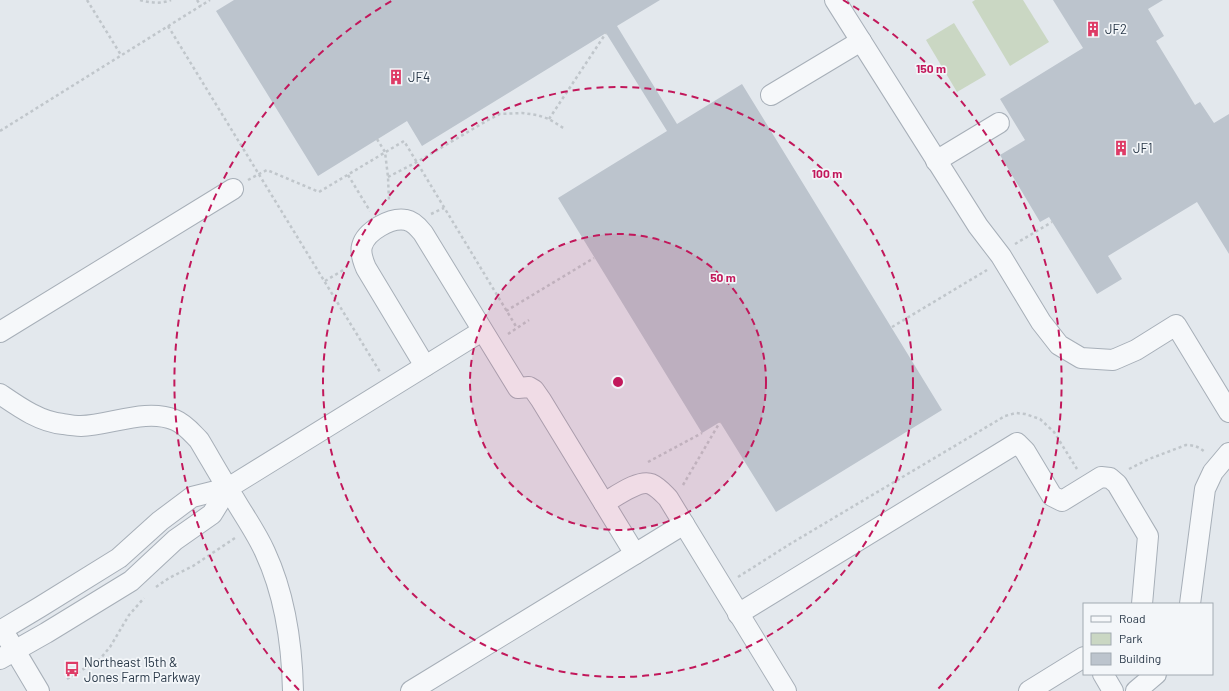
<svg xmlns="http://www.w3.org/2000/svg" width="1229" height="691" font-family="Barlow,sans-serif">
<style>
.green{fill:#cad7c3}
.building{fill:#bcc4cd}
.lines{fill:none;stroke-linecap:round;stroke-linejoin:round}
.minor-casing{stroke:#a7afb8;stroke-width:22}
.path{stroke:#c0c6cb;stroke-width:2.5;stroke-dasharray:3 3;stroke-linecap:butt}
.minor{stroke:#f6f8fa;stroke-width:20}
.ring{fill:none;stroke:#c2185b;stroke-width:2;stroke-dasharray:7 5}
.labels{text-anchor:middle;stroke-width:3.5;stroke-linejoin:round;paint-order:stroke}
.poi-label{font-size:13px;fill:#283747;stroke:#f3f6f9;text-anchor:start}
.centre{fill:#c2185b;stroke:#f3f6f9;stroke-width:2}
.ring-label{font-size:12px;text-anchor:middle;font-weight:bold;fill:#c2185b;stroke:#f3f6f9;stroke-width:3.5;stroke-linejoin:round;paint-order:stroke}
</style>
<rect width="100%" height="100%" fill="#e3e8ed"/>
<!-- green -->
<g class="green">
<path d="M975,0H1023L1049,42L1010,66L972,2Z"/>
<path d="M954,23L986,75L957,92L926,40Z"/>
</g>
<!-- building -->
<g class="building">
<path d="M234,0H660L617,26L677,124L742,84L942,410L776,512L720,422L702,433L558,198L667,131L606,33L422,146L407,121L318,176L216,11Z"/>
<path d="M1053,0H1163L1148,9L1164,36L1156,41L1195,105L1200,102L1214,123L1229,114V254L1197,202L1108,256L1122,279L1097,294L1049,217L1040,222L1000,155L1025,140L1000,99L1083,48Z"/>
</g>
<g class="lines">
<defs>
<g id="minor">
<path d="M835,0L978,226L1001,256L1041,322L1059,345L1081,358L1113,360L1136,350L1176,325L1229,412"/>
<path d="M771,95L861,41"/>
<path d="M936,161L999,123"/>
<path d="M0,332L233,189"/>
<path d="M425,366L366,268C363,261 360,253 362,246C366,231 391,217 406,220C413,221 419,228 423,233L518,388L529,387L534,390L541,400L635,554"/>
<path d="M0,394C19,407 40,422 63,424C69,425 75,426 81,426C111,425 146,408 175,420C185,424 192,433 199,440C211,460 222,480 235,500C245,517 257,534 265,552C285,595 292,644 293,691"/>
<path d="M604,503C615,497 639,479 651,484C658,487 663,493 668,498L786,691"/>
<path d="M1190,604L1205,489L1213,472L1229,453"/>
<path d="M738,614L1017,443L1025,451L1052,496L1062,501L1101,477L1110,478L1117,484L1148,536L1142,604"/>
<path d="M0,631L40,607L119,558L160,521L192,497L228,488L482,331"/>
<path d="M8,639L39,691"/>
<path d="M0,659L46,633L131,581L175,540L212,514L228,488"/>
<path d="M1103,674L1113,691"/>
<path d="M411,691L684,524"/>
<path d="M1029,691L1084,657"/>
<path d="M1136,691L1156,674"/>
</g>
</defs>
<!-- minor casing -->
<use href="#minor" class="minor-casing"/>
<!-- path -->
<g class="path">
<path d="M87,0L121,55"/>
<path d="M140,0C151,3 161,4 171,0"/>
<path d="M197,0L201,6"/>
<path d="M168,26L380,372"/>
<path d="M549,119L606,33"/>
<path d="M0,131L210,0"/>
<path d="M377,139L385,152L388,177L389,201"/>
<path d="M348,175L370,211"/>
<path d="M388,177L417,162L488,120L500,114L522,113L537,115L549,119L565,129"/>
<path d="M248,180L259,174L267,170L319,192L404,141L517,328"/>
<path d="M431,214L444,208"/>
<path d="M1015,244L1052,222"/>
<path d="M325,281L345,269"/>
<path d="M506,311L594,258"/>
<path d="M892,327L987,270"/>
<path d="M508,334L529,320"/>
<path d="M648,462L702,433"/>
<path d="M1129,469L1149,459L1186,445C1194,445 1199,447 1205,452"/>
<path d="M683,485L720,422"/>
<path d="M738,577L790,544L1005,416L1016,413L1025,414L1040,419L1054,432L1077,469"/>
<path d="M156,587L169,578L193,566L235,538"/>
<path d="M67,679L100,659L110,647L129,615L144,598"/>
</g>
<!-- minor -->
<use href="#minor" class="minor"/>
</g>
<!-- distance rings -->
<circle cx="618" cy="382" r="148" fill="#c2185b" fill-opacity=".12"/>
<g class="ring">
<circle cx="618" cy="382" r="148"/>
<circle cx="618" cy="382" r="295"/>
<path d="M299 690A443 443 0 0 1 393 0M843 0A443 443 0 0 1 937 690"/>
</g>
<!-- icons -->
<defs>
<symbol id="building-bare" viewBox="-9 -9 18 18"><path d="M-4-6H4V6H1V3H-1V6H-4ZM-2.5-4.3h1.7v1.8h-1.7ZM.8-4.3h1.7v1.8H.8ZM-2.5-1h1.7V.8h-1.7ZM.8-1h1.7V.8H.8Z" fill="#de3b66" stroke="#f3f6f9" stroke-width="2.5" paint-order="stroke"/></symbol>
<symbol id="bus-bare" viewBox="-9 -9 18 18"><path d="M-5-6H5V4H4V6H2V4H-2V6H-4V4H-5ZM-3.5-4V0h7V-4ZM-3.5 1.2v1.5H-2V1.2ZM2 1.2v1.5H3.5V1.2Z" fill="#de3b66" stroke="#f3f6f9" stroke-width="2.5" paint-order="stroke"/></symbol>
</defs>
<g fill-rule="evenodd">
<use href="#building-bare" x="1082" y="18" width="22" height="22"/>
<use href="#building-bare" x="385" y="66" width="22" height="22"/>
<use href="#building-bare" x="1110" y="137" width="22" height="22"/>
<use href="#bus-bare" x="61" y="658" width="22" height="22"/>
</g>
<g class="labels">
<!-- poi labels -->
<g class="poi-label">
<text x="1105" y="34">JF2</text>
<text x="408" y="82">JF4</text>
<text x="1133" y="153">JF1</text>
<text x="84" y="667">Northeast 15th &amp;<tspan x="84" dy="15">Jones Farm Parkway</tspan></text>
</g>
</g>
<circle cx="618" cy="382" r="6" class="centre"/>
<g class="ring-label">
<text x="931" y="73">150 m</text>
<text x="827" y="178">100 m</text>
<text x="723" y="282">50 m</text>
</g>
<!-- legend -->
<rect x="1083" y="603" width="130" height="72" fill="#f3f6f9" stroke="#a2aab2"/>
<rect x="1091" y="616" width="20" height="6" fill="#f6f8fa" stroke="#a2aab2"/>
<text x="1119" y="623" font-size="12" fill="#283747">Road</text>
<rect x="1091" y="633" width="20" height="12" fill="#cad7c3" stroke="#a2aab2"/>
<text x="1119" y="643" font-size="12" fill="#283747">Park</text>
<rect x="1091" y="653" width="20" height="12" fill="#bcc4cd" stroke="#a2aab2"/>
<text x="1119" y="663" font-size="12" fill="#283747">Building</text>
</svg>
